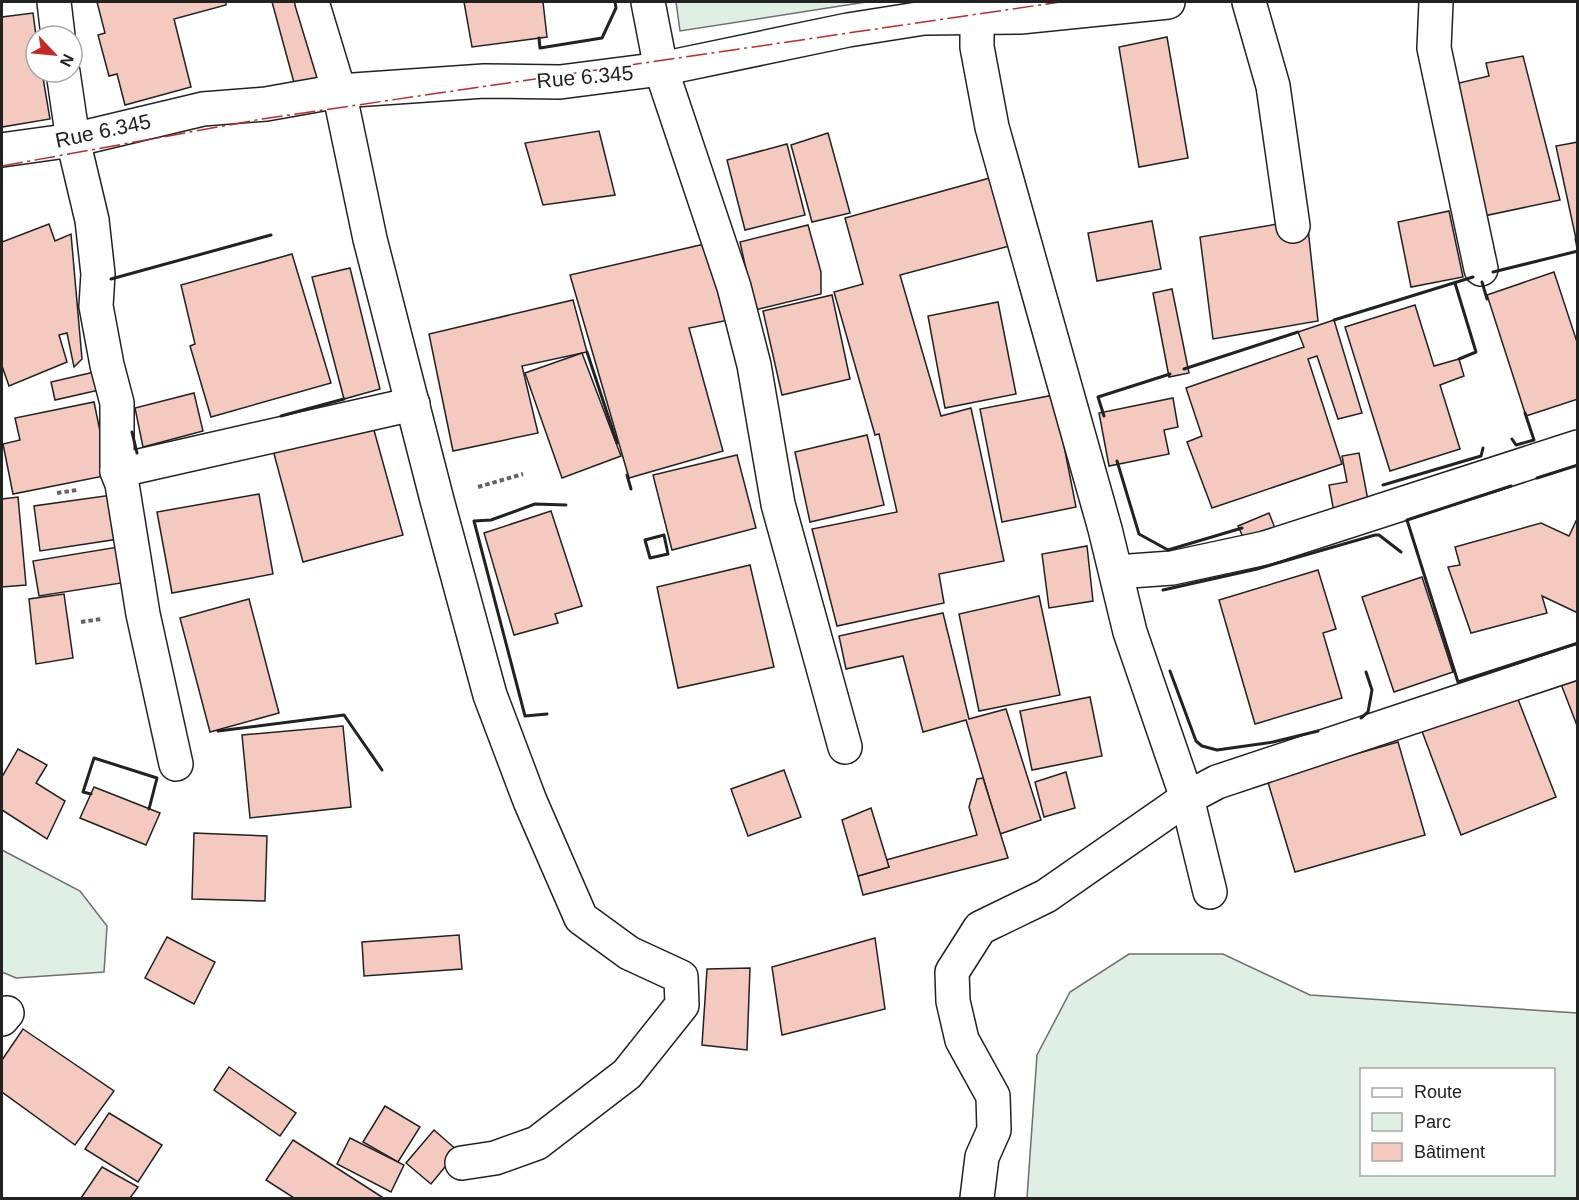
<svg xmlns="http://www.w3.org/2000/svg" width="1579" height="1200" font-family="Arial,sans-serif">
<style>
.green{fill:#e0efe3;stroke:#6f6f6f;stroke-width:1.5;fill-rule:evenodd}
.building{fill:#f3c9c0;stroke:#222;stroke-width:1.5}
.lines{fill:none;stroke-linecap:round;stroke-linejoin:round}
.street-casing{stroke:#222;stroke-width:36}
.path{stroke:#646464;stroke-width:4;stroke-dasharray:4.5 3;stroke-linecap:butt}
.street{stroke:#fff;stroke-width:33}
.wall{stroke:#222;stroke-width:3}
.power{stroke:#c62828;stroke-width:1.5;stroke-dasharray:21 4.5 3 4.5;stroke-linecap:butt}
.labels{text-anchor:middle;stroke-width:4.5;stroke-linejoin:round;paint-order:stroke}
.street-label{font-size:21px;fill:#222;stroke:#fff}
</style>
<rect width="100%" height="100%" fill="#fff"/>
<!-- green -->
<g class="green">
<path d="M676,2H866L680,31Z"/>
<path d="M2,850L80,891L107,926L104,972L16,978L2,972Z"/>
<path d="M1129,954H1223L1310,995L1577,1013V1198H1027L1037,1055L1070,992ZM1362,1070H1554V1174H1362Z"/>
</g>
<!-- building -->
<g class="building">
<path d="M97,2H226V5L174,19L191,87L125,105L117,74L109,76L98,35L105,33Z"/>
<path d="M272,2H306L328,81L296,90Z"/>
<path d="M464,2H543L547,37L472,47Z"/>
<path d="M33,13L36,36V72H42L50,119L2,127V17Z"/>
<path d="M1167,37L1188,158L1139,167L1119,47Z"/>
<path d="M1523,56L1560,200L1479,217L1442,87L1489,76L1486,63Z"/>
<path d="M599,131L615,195L543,205L525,143Z"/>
<path d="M828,133L850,213L812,222L791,145Z"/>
<path d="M1578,142V238L1576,239L1556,146Z"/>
<path d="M787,144L805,215L745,230L727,160Z"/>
<path d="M997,176L1017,244L900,275L941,416L971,408L1004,561L939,574L944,603L837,626L812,529L897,512L879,434L875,435L834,292L863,284L845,218Z"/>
<path d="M1449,211L1463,277L1411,287L1398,222Z"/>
<path d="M1307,219L1318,321L1213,339L1200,237Z"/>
<path d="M1152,221L1161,269L1097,281L1088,233Z"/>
<path d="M49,224L55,241L71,234L82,359L74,367L67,333L59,335L67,362L9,386L2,366V242Z"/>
<path d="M808,225L821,272V294L755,310L740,242Z"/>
<path d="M709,243L729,320L689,328L723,451L629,478L570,275Z"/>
<path d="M292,254L331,383L211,417L190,346L195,344L181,285Z"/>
<path d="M350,268L380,389L344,399L312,277Z"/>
<path d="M1554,272L1578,345V399L1526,416L1487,295Z"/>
<path d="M1172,289L1189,373L1169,377L1153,293Z"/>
<path d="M832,295L850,379L782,395L763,311Z"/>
<path d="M573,300L587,352L522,366L538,433L453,451L429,334Z"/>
<path d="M998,302L1016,394L945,408L928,316Z"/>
<path d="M1415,305L1434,366L1459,359L1464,376L1440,385L1460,449L1390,471L1345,327Z"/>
<path d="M1334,320L1362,413L1338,419L1317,356L1308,359L1342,464L1212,508L1187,442L1202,436L1186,388L1304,347L1298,332Z"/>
<path d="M582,353L621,456L562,478L525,373Z"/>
<path d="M103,370L108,388L55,400L51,382Z"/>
<path d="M194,393L203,431L143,447L135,408Z"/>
<path d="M1054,395L1076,507L1002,522L980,409Z"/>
<path d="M1173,398L1178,427L1164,430L1169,454L1109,466L1099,413Z"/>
<path d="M94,402L109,475L13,494L3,444L20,440L15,418Z"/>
<path d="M372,423L403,535L303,562L273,450Z"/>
<path d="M867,435L884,505L810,522L795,452Z"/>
<path d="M1359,453L1370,511L1335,518L1329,485L1347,482L1342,456Z"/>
<path d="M737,455L756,528L672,550L653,475Z"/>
<path d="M119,494L125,538L40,551L34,506Z"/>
<path d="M259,494L273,574L172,593L157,512Z"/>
<path d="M18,497L26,585L2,587V499Z"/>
<path d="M551,511L582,606L555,614L558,623L514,635L484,533Z"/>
<path d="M1269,513L1278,536L1248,548L1238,526Z"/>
<path d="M1576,521L1578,522V613L1542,596L1547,613L1471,633L1448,567L1460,565L1455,547L1541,523L1569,536Z"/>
<path d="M124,546L134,581L39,596L33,561Z"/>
<path d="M1087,546L1093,601L1049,608L1042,554Z"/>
<path d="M750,565L774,667L678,688L657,587Z"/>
<path d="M1318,570L1336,629L1323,633L1342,698L1255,724L1219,600Z"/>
<path d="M1422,577L1453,672L1394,692L1362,597Z"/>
<path d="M64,594L73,658L36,664L29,599Z"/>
<path d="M1039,596L1060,695L979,711L959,614Z"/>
<path d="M249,599L279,713L210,732L180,618Z"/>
<path d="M943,613L969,719L1006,709L1041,820L1000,834L966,720L923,732L903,656L846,669L839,636Z"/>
<path d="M1578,672V728L1559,679Z"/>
<path d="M1514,689L1556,797L1461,835L1420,726Z"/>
<path d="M1090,697L1102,756L1032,770L1020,711Z"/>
<path d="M343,726L351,807L250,818L242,735Z"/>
<path d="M1398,742L1425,835L1295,872L1267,779Z"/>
<path d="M18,749L47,765L36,783L65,801L47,839L2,810V777Z"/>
<path d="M784,770L801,817L748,836L731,789Z"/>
<path d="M1066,772L1075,808L1044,817L1035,782Z"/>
<path d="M983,778L1008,858L863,895L858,876L889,867L886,860L977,835L969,807L977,779Z"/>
<path d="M94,787L160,813L146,845L80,818Z"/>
<path d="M871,808L889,867L858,876L842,820Z"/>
<path d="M194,833L267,836L265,901L192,899Z"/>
<path d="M459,935L462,969L364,976L362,942Z"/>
<path d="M167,937L215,962L194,1004L145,978Z"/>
<path d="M875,938L885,1009L782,1035L772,967Z"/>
<path d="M750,968L747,1050L702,1045L707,969Z"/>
<path d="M23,1029L114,1091L75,1145L2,1092V1060Z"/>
<path d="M229,1067L296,1113L280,1136L214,1090Z"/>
<path d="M385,1106L420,1127L398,1162L363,1142Z"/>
<path d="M109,1113L162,1145L138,1182L85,1149Z"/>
<path d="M434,1130L458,1151L431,1184L406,1163Z"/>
<path d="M350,1138L404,1165L391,1192L337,1164Z"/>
<path d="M293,1140L382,1197L380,1198H294L266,1180Z"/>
<path d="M102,1167L138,1187L130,1198H81Z"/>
</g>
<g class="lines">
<defs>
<g id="street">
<path d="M54,2L58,36"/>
<path d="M312,2L339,91L370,239L437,500L490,695L530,801L581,918L629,953L681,977L682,1005L627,1074L537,1143L495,1158L462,1163"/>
<path d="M648,2L661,69L734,287L754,365L778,504L845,747"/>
<path d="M974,2L977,17V47L992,127L1105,529L1130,632L1187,798L1210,892"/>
<path d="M1249,2L1273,86L1293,226"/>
<path d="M1436,2L1434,48L1481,269"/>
<path d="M63,72L73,140L92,220L98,274L96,306L107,365L117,403V471L122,484L143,614L176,764"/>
<path d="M2,150L73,140L203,109L266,104L339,91L484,81L560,82L661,69L848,30L924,18L1020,17L1168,2"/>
<path d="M117,471L413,404"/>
<path d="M1116,572L1172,568L1265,548L1578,447"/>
<path d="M2,1019L7,1013"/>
<path d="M977,1198L982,1157L994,1130L993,1096L962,1040L953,1001L952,972L980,928L1046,896L1187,798L1217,782L1578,662"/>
</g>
</defs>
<!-- street casing -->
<use href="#street" class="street-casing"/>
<!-- path -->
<g class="path">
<path d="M478,487L523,474"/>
<path d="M57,493L77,490"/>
<path d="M81,622L101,619"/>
</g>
<!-- street -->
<use href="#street" class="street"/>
<!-- wall -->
<g class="wall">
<path d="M539,38L540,48L602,38L616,8L615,2"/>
<path d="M1576,239L1578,249"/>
<path d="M1493,272L1578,251"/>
<path d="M111,279L271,235"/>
<path d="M1482,282L1487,299"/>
<path d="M1455,283L1476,352L1459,359"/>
<path d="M1334,320L1473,277"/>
<path d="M587,352L617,443"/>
<path d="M1184,369L1298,332"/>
<path d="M281,416L344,399"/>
<path d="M1104,416L1098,397L1170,374"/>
<path d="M132,432L137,453"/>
<path d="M1512,439L1516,445L1534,440L1525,413"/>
<path d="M1117,461L1139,534L1168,550L1242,528"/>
<path d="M627,475L631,489"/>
<path d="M1537,478L1578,465"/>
<path d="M1383,485L1481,456L1483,448"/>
<path d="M1511,486L1407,520L1458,682L1578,643"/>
<path d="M664,535L668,554L650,558L645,540Z"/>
<path d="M1163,590L1257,569L1375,535H1379L1401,552"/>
<path d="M1170,671L1196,741L1202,746L1217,750L1273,742L1318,731"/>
<path d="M547,714L525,716L474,521L491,520L535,504L566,505"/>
<path d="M1361,718L1368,712L1372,690L1366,672"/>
<path d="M218,731L344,715L382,770"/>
<path d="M91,794L83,792L94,758L157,778L149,809"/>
</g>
<!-- power -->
<path class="power" d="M2,166L262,119L1060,2"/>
</g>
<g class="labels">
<!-- street labels -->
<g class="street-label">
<text transform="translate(585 77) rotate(-5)" y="7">Rue 6.345</text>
<text transform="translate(103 131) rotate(-12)" y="7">Rue 6.345</text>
</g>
</g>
<!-- border -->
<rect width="1579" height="1200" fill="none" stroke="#222222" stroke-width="6"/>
<!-- legend -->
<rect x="1360" y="1068" width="195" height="108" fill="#ffffff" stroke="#a7a7a7" stroke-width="1.5"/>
<rect x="1372" y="1088" width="30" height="9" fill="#ffffff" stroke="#a7a7a7" stroke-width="1.5"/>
<text x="1414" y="1098" font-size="18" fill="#222222">Route</text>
<rect x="1372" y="1113" width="30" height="18" fill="#e0efe3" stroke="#a7a7a7" stroke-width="1.5"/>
<text x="1414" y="1128" font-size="18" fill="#222222">Parc</text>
<rect x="1372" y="1143" width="30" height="18" fill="#f3c9c0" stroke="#a7a7a7" stroke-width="1.5"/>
<text x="1414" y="1158" font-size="18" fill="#222222">Bâtiment</text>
<!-- north arrow -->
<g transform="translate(54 54) rotate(116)"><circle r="28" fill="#ffffff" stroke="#a7a7a7" stroke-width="1.5"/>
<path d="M0-4.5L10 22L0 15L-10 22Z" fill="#c62828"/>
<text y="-9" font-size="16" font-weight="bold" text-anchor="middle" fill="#222222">N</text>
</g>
</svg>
